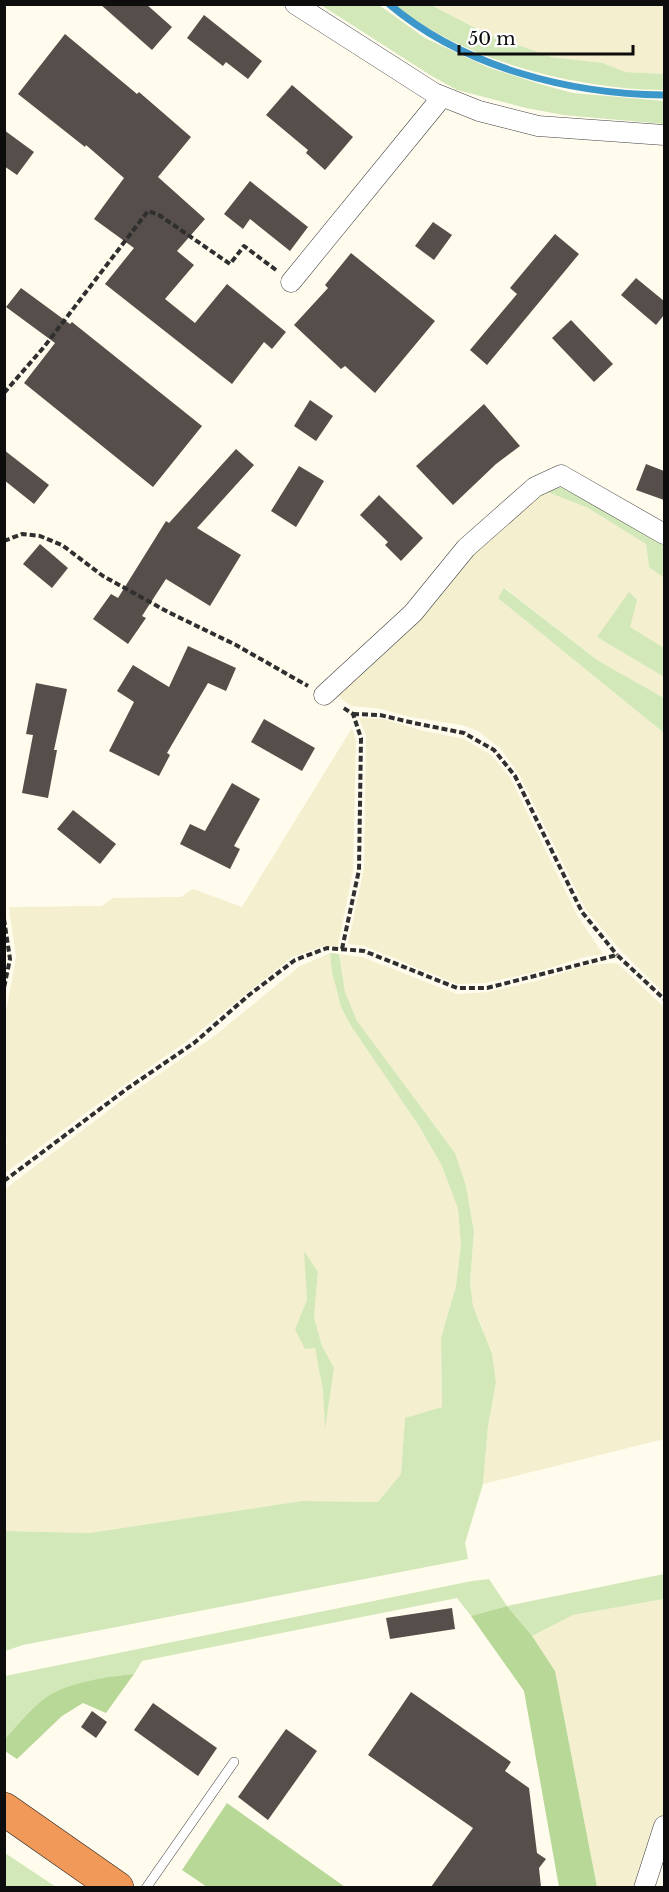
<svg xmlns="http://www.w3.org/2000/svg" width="669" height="1892" font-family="'Libre Baskerville',serif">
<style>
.farmland{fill:#f4efce;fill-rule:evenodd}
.green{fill:#d3e8b8}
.forest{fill:#b7d897}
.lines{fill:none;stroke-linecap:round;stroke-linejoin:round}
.stream{stroke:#3c97ca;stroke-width:7}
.building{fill:#554e4a}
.lane-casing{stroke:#404040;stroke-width:10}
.street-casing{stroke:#404040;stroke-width:21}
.highway-casing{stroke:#1e1e1e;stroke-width:34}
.path{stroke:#2f2f2f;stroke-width:4;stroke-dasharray:6 3;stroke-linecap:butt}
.lane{stroke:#fff;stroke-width:9}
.street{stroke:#fff;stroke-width:20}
.highway{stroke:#f19959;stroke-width:33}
</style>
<rect width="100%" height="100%" fill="#fffbed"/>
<!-- farmland -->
<g class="farmland">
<path d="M431,5H664V74L625,72L603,63L551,57L485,33Z"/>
<path d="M545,491L588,508L646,544L649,567L664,578V648L629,627L637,600L597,637L664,677V698L597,660L505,588L498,598L664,733V993L622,952L586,910L519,774L500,748L478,731L462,725L410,717L381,709L352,706L334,694L417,618L476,552Z"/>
<path d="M359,718L384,719L420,730L464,739L491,755L510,777L577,915L603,954L585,957L536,972L485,983L457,984L364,946L348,944L364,868L366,736Z"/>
<path d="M352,728L356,741L353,871L338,946H324L292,957L186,1042L121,1087L5,1173V1151L7,1143L4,1119L5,1017L16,957L9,907L102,906L113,898L181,897L193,889L242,907Z"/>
<path d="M330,953L332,972L341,1007L351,1026L419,1126L442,1166L458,1209L461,1245L456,1286L441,1338L442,1407L405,1418L401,1474L379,1502L302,1501L89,1533L5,1531V1189L129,1095L213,1037L300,966ZM305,1253L318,1272L314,1317L322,1346L334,1368L325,1426L323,1391L315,1347L295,1329L307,1300Z"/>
<path d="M339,954L362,957L457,994L488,992L536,981L588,965L617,963L664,1007V1439L483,1484L488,1426L496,1383L482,1327L473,1306L470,1282L474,1232L466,1186L455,1153L357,1022L345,992Z"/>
<path d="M664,1599V1811L639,1887H597L555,1671L532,1636L573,1615Z"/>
</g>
<!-- green -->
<g class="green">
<path d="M321,5H379L425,38L487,67L543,85L573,93L664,101V124L563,115L526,108L457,90L430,75Z"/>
<path d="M394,5H431L485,33L551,57L603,63L625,72L664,74V90C575,89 465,61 394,5Z"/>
<path d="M566,486L664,542V578L649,567L646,544L588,508L545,491Z"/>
<path d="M504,588L597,660L664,698V733L498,598Z"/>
<path d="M629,592L637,600L630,627L664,648V677L597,637Z"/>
<path d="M330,953L339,954L345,992L357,1021L455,1153L466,1186L474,1232L470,1282L473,1306L492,1354L496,1383L488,1426L483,1484L465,1543L468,1559L23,1645L5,1651V1531L89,1533L302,1501L378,1502L401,1474L405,1418L442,1407L441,1338L456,1286L461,1245L458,1209L442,1166L419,1126L351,1026L341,1007L332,972Z"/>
<path d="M304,1251L318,1272L314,1317L322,1346L334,1368L325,1429L323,1391L315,1348L305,1349L295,1329L307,1300Z"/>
<path d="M664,1574V1599L573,1615L532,1636L507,1606L471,1616L457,1598L142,1661L134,1674L115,1676L5,1739V1676L472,1581L489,1579L507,1606Z"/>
<path d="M4,1853H5L56,1887H5Z"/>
</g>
<!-- forest -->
<g class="forest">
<path d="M507,1606L532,1636L555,1671L597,1887H559L524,1691L471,1616Z"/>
<path d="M134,1674L106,1713L83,1703L62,1716L17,1759L5,1751V1739C18,1725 32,1707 48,1696C69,1683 109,1676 134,1674Z"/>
<path d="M227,1803L345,1887H207L182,1870Z"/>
</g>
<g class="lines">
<!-- stream -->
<path class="stream" d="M389,4C463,67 569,94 664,95"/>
</g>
<!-- building -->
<g class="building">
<path d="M100,4H146L172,27L152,50Z"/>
<path d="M204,15L262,61L248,79L226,62L223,66L187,38Z"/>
<path d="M65,34L137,94L139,92L191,137L158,177L205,219L177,251L194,265L165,299L195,323L227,284L286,332L272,349L264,342L232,384L105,284L134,248L94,219L124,178L86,145L85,147L18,94Z"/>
<path d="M292,85L353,137L325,170L306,153L308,150L266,115Z"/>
<path d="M4,130L34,152L17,175L4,166Z"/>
<path d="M250,181L308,227L290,251L250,219L243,229L224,214Z"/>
<path d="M433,222L452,235L434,260L415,246Z"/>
<path d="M555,234L579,254L487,365L470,350L517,294L510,288Z"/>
<path d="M351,253L435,321L375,393L345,366L341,369L294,325L328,288L325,285Z"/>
<path d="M636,278L664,301V315L656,325L621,295Z"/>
<path d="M21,288L70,324L72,322L202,426L153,487L24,383L55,343L6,307Z"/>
<path d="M571,320L613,364L594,382L552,338Z"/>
<path d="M310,400L333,416L316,441L294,426Z"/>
<path d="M484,404L520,446L496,464L453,505L416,466Z"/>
<path d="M236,449L254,465L197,528L241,555L210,606L166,579L142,616L146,618L128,644L93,619L111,594L118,598L166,521L169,523Z"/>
<path d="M4,450L49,485L34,504L4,480Z"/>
<path d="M646,464L664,471V500L636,490Z"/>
<path d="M299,466L324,481L296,527L271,511Z"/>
<path d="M379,495L423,538L401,561L385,545L388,542L360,515Z"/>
<path d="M40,544L68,568L52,588L23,564Z"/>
<path d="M188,646L236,668L226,691L208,683L167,753L170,755L159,776L109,751L134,702L117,691L133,665L169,687Z"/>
<path d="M36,683L67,689L54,750H57L48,798L22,793L33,735L26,734Z"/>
<path d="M264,719L315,748L302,771L251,742Z"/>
<path d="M232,783L260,799L234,846L240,849L230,869L180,844L190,824L205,831Z"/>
<path d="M73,810L116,844L100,864L57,829Z"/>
<path d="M452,1608L455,1629L390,1639L386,1618Z"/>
<path d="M411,1692L511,1762L505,1771L529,1788L537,1853L546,1859L539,1868L541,1887H431L473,1828L368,1755Z"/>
<path d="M153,1703L217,1748L198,1776L134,1730Z"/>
<path d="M92,1711L107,1722L96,1738L81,1727Z"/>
<path d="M286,1729L317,1751L268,1820L238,1797Z"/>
</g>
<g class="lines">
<defs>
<path id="lane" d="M146,1888L234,1762"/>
<g id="street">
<path d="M295,4L434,93L479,111L538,126L664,135"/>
<path d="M291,282L442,97"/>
<path d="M324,695L413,613L466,548L535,487L561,475L664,534"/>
<path d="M644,1888L664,1826"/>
</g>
<path id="highway" d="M4,1809L117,1888"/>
</defs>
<!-- lane casing -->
<use href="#lane" class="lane-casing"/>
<!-- street casing -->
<use href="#street" class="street-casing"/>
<!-- highway casing -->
<use href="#highway" class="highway-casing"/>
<!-- path -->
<g class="path">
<path d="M4,393L44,347L148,211L159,215L230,264L244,246L276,270"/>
<path d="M4,541L22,534L40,536L62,545L103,576L168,612L236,645L308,686"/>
<path d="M353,714L380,715L414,723L464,733L494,750L515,776L582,912L617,955"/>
<path d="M4,919L10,959L4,988"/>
<path d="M342,949L359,870L361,738L353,714L342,707"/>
<path d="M4,1181L128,1088L194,1043L249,995L295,960L327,948L364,951L457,988H487L617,955L664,999"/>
</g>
<!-- lane -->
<use href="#lane" class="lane"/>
<!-- street -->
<use href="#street" class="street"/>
<!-- highway -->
<use href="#highway" class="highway"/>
</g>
<!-- border -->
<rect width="669" height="1892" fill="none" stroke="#0d0d0d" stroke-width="12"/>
<!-- scale -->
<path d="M459 45v9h174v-9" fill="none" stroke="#0d0d0d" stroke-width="3"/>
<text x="468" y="45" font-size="18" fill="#0d0d0d" stroke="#ffffff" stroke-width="4.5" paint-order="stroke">50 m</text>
</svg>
